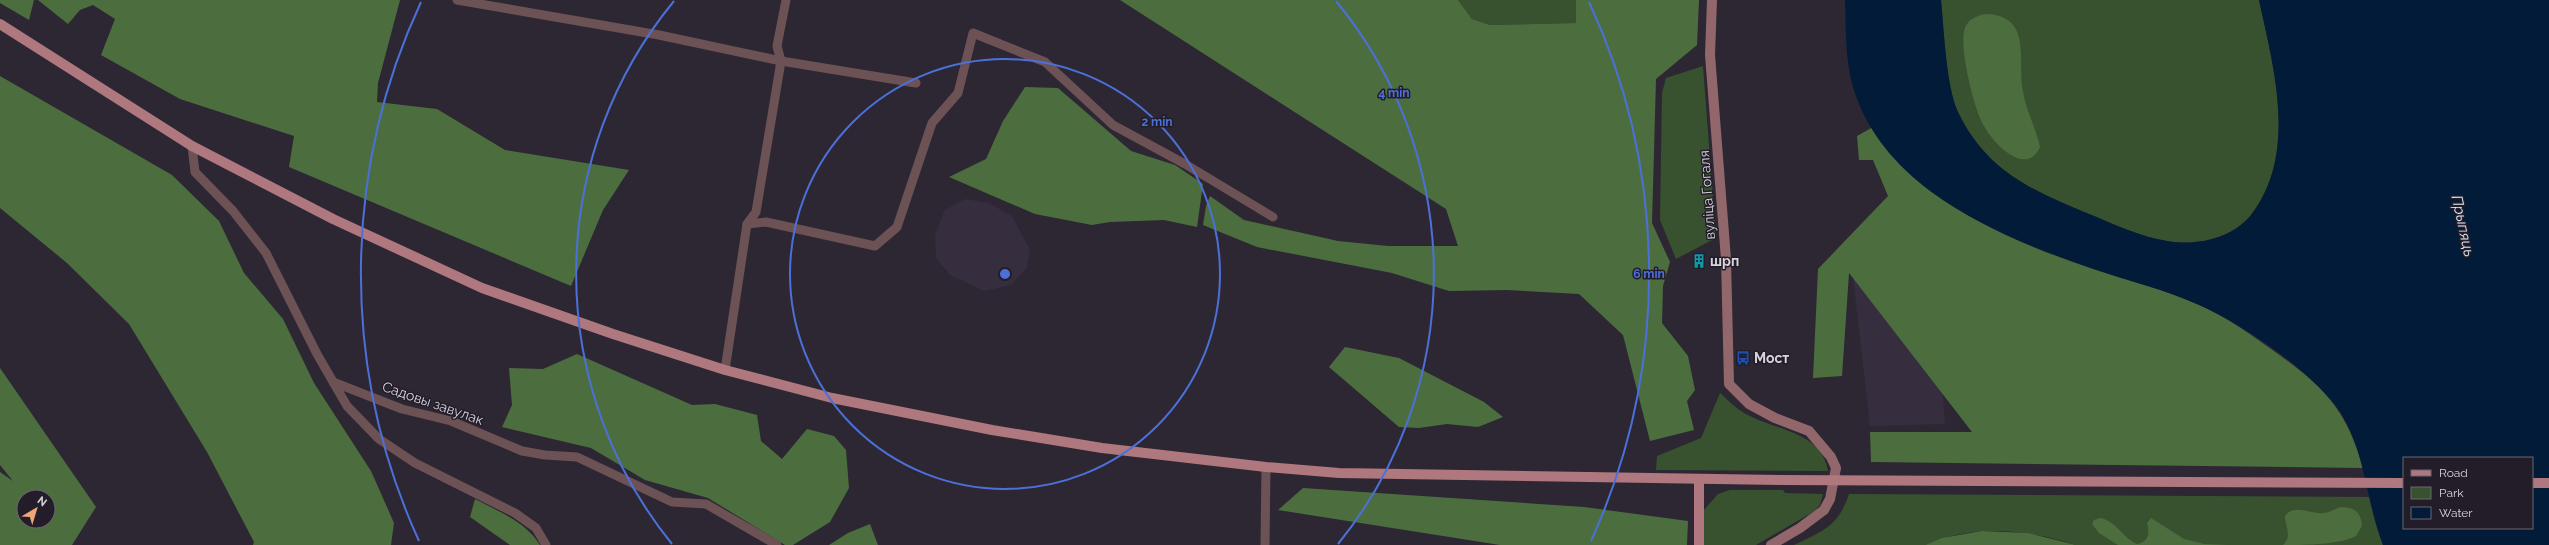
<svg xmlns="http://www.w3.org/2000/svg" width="2549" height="545" font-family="Raleway,sans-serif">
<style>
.built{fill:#362d3f}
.green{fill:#38522f}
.forest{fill:#4c6e3f;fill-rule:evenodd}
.water{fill:#021b39;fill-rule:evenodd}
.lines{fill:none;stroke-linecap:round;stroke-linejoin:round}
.street{stroke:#6d5255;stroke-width:9}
.secondary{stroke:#92676c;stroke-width:10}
.primary{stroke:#af787e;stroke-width:10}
.ring{fill:none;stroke:#4c70d9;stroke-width:2}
.labels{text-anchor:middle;stroke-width:3;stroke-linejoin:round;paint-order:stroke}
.street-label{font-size:14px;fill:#d7d4dc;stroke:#231d29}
.poi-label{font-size:14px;font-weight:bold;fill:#d7d4dc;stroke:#231d29;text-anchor:start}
.water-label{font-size:15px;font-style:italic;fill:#dbe6f3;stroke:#231d29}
.centre{fill:#4c70d9;stroke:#231d29;stroke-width:2}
.ring-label{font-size:12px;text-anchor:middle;font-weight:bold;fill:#4c70d9;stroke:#231d29;stroke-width:3;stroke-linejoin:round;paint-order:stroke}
</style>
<rect width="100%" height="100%" fill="#2d2733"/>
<!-- built -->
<g class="built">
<path d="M965,199L989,203L1012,216L1030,250L1027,268L1011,285L984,291L950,275L936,258L935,234L945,210Z"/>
<path d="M1934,275L1945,424L1870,426L1853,277Z"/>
</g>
<!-- green -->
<g class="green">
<path d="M1458,0H1576V23L1490,25L1472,19Z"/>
<path d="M1941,0H2259C2274,69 2298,154 2251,215C2231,239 2197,246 2167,241C2140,237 2114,224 2089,214C2033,191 1986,171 1958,112C1946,86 1944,30 1941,0Z"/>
<path d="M1703,66L1716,238L1676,259L1660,220L1662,93L1666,78Z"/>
<path d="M1720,393C1727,399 1734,407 1741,411C1771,431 1821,429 1828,471L1656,470L1657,456L1701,438Z"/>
<path d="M1730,490H1783L1785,493L1823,494L1820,505L1813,512L1756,545H1704V510L1718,494Z"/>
<path d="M1849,494L2370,497L2383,545H2076C2026,529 1974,524 1925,545H1794C1823,531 1838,527 1849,494Z"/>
</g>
<!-- forest -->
<g class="forest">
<path d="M0,0H34L29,20L0,3Z"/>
<path d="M38,0H400L378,83L377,102L437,109L505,150L629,170L603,210L571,286L289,167L294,136L180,99L101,55L115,19L93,5L80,10L68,24Z"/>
<path d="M1120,0H1458L1472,19L1490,25L1576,23V0H1699L1697,45L1656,79L1652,223L1670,262L1663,286L1662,323L1688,356L1695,390L1687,401L1694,430L1650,441L1623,335L1579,294L1507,290L1449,291L1392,273L1257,247L1203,225L1206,206L1210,196L1244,220L1338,241L1388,246H1458L1446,209Z"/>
<path d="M1986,14C2033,16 2017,60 2023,91C2026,111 2036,128 2040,147C2026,178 1993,143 1984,126C1974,110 1960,50 1964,32C1966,20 1975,16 1986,14Z"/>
<path d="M0,76L172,175L219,221L244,273L283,319L314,383L371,471L394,523L391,545H253L254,542L207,452L129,324L67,263L0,208Z"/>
<path d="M1025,87L1058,88L1131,151L1175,165L1203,184L1197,227L1164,220L1110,222L1092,225L1035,214L949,177L986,159L1003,121Z"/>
<path d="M1873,127C1922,204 2012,242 2096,270C2130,281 2166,290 2199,305C2227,317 2253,336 2278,354C2325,388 2347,411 2363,468L1871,462L1870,432H1972L1849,273L1842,376L1813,378L1818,269L1888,196L1873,160H1859L1857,136Z"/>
<path d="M1345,347L1399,358L1484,402L1503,417L1478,427L1447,424L1419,428L1399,427L1329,367Z"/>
<path d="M577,354L692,405L715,404L757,415L761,441L782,459L807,429L834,436L846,450L849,488L830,522L793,545H785L708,498L645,480L591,448L502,427L512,405L509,368L543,369Z"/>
<path d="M0,368L96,507L72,545H0V472L13,481L0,465ZM24,497H48V521H24Z"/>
<path d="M1303,488L1584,507L1688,521L1687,545H1500L1278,510Z"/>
<path d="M475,499C499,512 525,521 540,545H510L470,517Z"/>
<path d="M2340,507C2353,507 2361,511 2362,526L2356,536C2340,545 2302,545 2283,545C2293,536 2285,527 2285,516C2295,503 2311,515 2324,513C2330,512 2335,509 2340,507Z"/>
<path d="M2100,518C2115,520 2123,538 2137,544C2149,542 2150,533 2147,523L2151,518L2184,539L2204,544L2227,545H2118L2099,533L2092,524L2094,520Z"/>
<path d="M870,524L878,545H829L848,533Z"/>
<path d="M1982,531L2028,533L2076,545H1925L1942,538Z"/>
</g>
<!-- water -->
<path class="water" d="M1845,0H1941C1944,30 1946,86 1958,112C1986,171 2033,191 2089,214C2114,224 2140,237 2167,241C2197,246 2231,239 2251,215C2298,154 2274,69 2259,0H2549V545H2383C2364,497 2366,442 2332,401C2302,365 2239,322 2197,304C2164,289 2128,281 2094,269C2002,237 1884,191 1853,87C1845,59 1846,29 1845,0ZM2404,458H2532V528H2404Z"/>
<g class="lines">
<!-- street -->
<g class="street">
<path d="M457,0L659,35L781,61L916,83"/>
<path d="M192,146L195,172L233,211L266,253L317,354L347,406L379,439L415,463L515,513L536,528L546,545"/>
<path d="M747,224L766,222L875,246L897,227L932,123L958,93L973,33L1045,62L1113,125L1185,164L1273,217"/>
<path d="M725,370L747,224L756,212L781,61L777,46L786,0"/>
<path d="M333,382L402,409L451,421L522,451L545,455L577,457L672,502L706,504L777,545"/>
<path d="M1265,545L1266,467"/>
</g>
<!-- secondary -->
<path class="secondary" d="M1712,0L1710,55L1726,259L1729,384L1749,404L1775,418L1809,431L1831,457L1836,468L1830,499L1824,510L1800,528L1771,545"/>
<!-- primary -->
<g class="primary">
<path d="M0,24L192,146L333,219L482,288L613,334L725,370L832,398L992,430L1102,448L1266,467L1339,473L1781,480L2404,483"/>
<path d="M1699,479V545"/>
<path d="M2532,483H2549"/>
</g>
</g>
<!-- distance rings -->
<g class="ring">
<circle cx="1005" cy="274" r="215"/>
<path d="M672 544A429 429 0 0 1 674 1M1336 1A429 429 0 0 1 1338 544"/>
<path d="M419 541A644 644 0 0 1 421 2M1589 2A644 644 0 0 1 1591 541"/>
</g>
<!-- icons -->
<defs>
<symbol id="building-bare" viewBox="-9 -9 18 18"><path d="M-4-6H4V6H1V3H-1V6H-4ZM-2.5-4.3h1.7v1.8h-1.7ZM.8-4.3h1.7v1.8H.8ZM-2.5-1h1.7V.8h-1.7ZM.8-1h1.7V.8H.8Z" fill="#0f9aa8" stroke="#231d29" stroke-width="2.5" paint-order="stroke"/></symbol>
<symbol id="bus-bare" viewBox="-9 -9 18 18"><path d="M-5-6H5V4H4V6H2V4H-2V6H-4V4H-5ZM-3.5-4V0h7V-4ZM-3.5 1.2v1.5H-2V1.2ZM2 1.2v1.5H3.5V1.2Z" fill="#1a4fb4" stroke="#231d29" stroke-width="2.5" paint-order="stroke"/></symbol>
</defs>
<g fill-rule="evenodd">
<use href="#building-bare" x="1689" y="251" width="20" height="20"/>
<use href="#bus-bare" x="1733" y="348" width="20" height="20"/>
</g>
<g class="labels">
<!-- street labels -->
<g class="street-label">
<text transform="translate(1707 195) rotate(-94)" y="5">вуліца Гогаля</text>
<text transform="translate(433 403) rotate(19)" y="5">Садовы завулак</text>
</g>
<!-- poi labels -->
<g class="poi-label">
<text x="1710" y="266">шрп</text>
<text x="1754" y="363">Мост</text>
</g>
<!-- water labels -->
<g class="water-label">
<text transform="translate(2463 226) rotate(78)" y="5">Прыпяць</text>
</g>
</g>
<circle cx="1005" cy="274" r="6" class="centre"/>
<g class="ring-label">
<text x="1394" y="97">4 min</text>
<text x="1157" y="126">2 min</text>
<text x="1649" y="278">6 min</text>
</g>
<!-- legend -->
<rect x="2403" y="457" width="130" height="72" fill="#231d29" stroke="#6b6671"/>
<rect x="2411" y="470" width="20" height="6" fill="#af787e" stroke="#6b6671"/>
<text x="2439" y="477" font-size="12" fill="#d7d4dc">Road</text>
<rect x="2411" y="487" width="20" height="12" fill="#38522f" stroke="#6b6671"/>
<text x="2439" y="497" font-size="12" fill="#d7d4dc">Park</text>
<rect x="2411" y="507" width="20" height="12" fill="#021b39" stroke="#6b6671"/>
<text x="2439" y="517" font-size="12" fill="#d7d4dc">Water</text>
<!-- north arrow -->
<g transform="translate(36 509) rotate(38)"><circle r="19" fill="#231d29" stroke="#6b6671"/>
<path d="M0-3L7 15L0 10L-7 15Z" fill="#efa378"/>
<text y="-6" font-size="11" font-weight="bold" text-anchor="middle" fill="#d7d4dc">N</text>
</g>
</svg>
